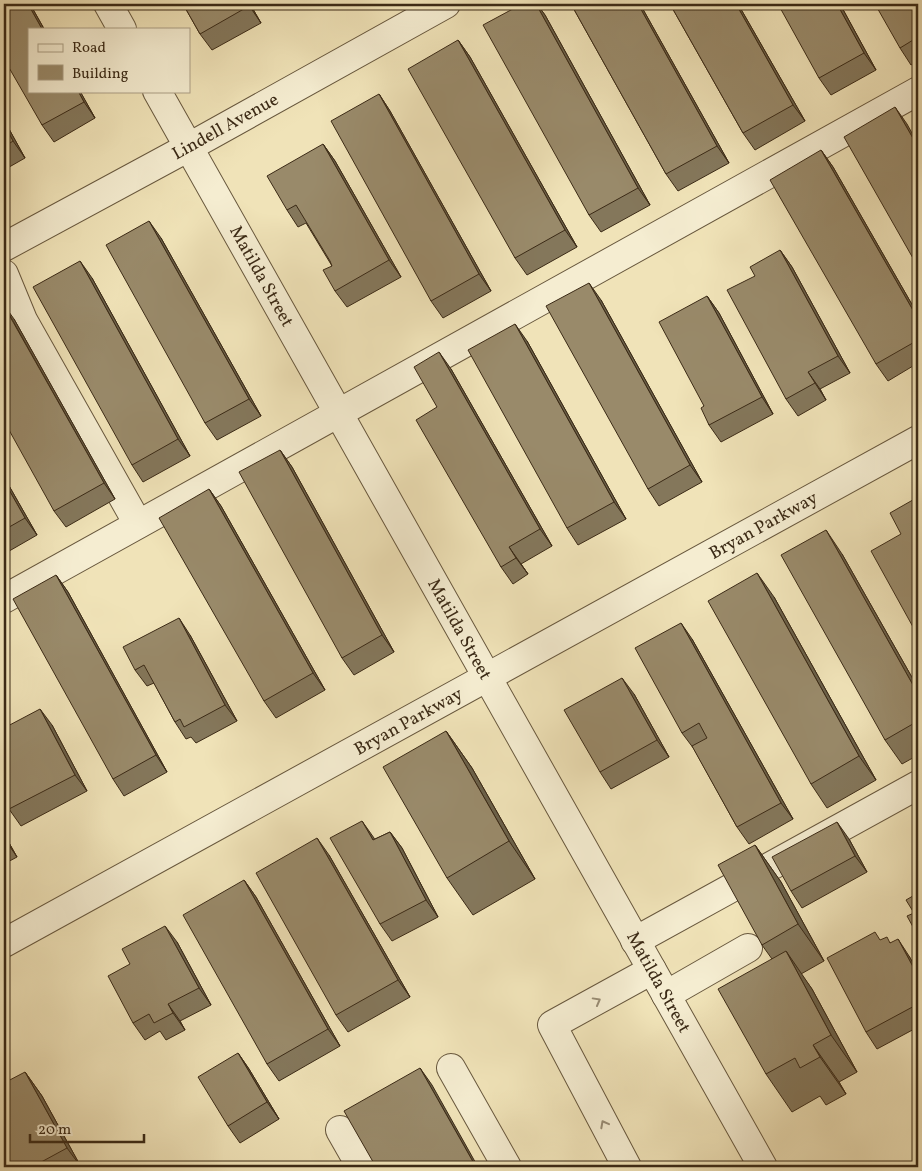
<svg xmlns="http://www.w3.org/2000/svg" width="922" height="1171" font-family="Vollkorn,serif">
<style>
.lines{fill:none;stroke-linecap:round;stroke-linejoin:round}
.minor-casing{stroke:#68583e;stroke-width:30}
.minor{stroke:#f5edd1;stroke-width:28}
.wall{fill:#84775b;stroke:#3b2a16}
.shaded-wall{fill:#6b614a;stroke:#3b2a16}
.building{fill:#998a6a;stroke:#3b2a16}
.oneway{stroke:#988c74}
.labels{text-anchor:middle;stroke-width:4;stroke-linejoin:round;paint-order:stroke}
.street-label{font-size:18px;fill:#3b2a16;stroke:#f5edd1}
</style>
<rect width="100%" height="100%" fill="#f0e3b8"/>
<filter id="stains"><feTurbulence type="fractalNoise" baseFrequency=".004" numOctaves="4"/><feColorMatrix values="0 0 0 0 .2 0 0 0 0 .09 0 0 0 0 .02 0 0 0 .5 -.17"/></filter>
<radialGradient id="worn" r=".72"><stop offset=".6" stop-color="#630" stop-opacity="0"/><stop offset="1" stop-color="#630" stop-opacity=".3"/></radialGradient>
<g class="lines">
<defs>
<g id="minor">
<path d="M108,4L122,29"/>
<path d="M157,91L763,1167"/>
<path d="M4,247L189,147L446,4"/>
<path d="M4,274L23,320L138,524"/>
<path d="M4,599L918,91"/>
<path d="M635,941L918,785"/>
<path d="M4,943L918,440"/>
<path d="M666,995L748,948"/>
<path d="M451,1068L507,1167"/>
<path d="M340,1130L361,1167"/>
<path d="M627,1167L552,1025L652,970"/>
</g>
</defs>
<!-- minor casing -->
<use href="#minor" class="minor-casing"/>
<!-- minor -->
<use href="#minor" class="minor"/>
</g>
<!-- wall -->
<g class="wall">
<path d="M4,4H30L95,118L54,142L42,125Z"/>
<path d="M183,4H250L261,23L212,50L200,34Z"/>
<path d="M522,4H537L545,15L650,205L601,232L589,215Z"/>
<path d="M571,4H640L729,163L678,191L666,174Z"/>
<path d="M670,4H738L805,121L755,150L743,133Z"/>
<path d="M840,4L876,70L831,95L819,78Z"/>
<path d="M918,4V61L911,65L900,48Z"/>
<path d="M458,40L470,57L577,247L527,275L515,258Z"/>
<path d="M379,94L390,111L491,291L443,318L431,301Z"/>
<path d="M4,120L25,158L4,170Z"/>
<path d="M323,144L335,161L401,277L347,307L335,291L332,266L306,223L298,227L287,210Z"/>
<path d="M821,150L833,167L918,315V363L888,381L876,364Z"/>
<path d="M161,238L261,416L217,440L205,423Z"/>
<path d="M780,250L792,267L850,373L820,389L826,400L798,416L786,399L755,276Z"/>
<path d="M92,278L190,456L143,482L132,465Z"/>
<path d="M707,296L719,313L773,414L721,442L709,425L704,406Z"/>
<path d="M601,300L702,482L659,506L648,489Z"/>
<path d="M14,319L115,499L66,527L54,511Z"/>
<path d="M527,341L626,519L578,545L567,528Z"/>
<path d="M451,369L552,546L521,564L528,574L513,584L501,567L437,407Z"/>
<path d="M280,450L292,467L394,652L354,675L342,658Z"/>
<path d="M4,477L37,535L4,554Z"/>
<path d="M209,489L221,506L325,690L276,718L264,701Z"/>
<path d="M842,554L918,688V755L902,764L885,740Z"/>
<path d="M56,575L68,592L167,772L124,796L113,779Z"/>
<path d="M774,597L876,780L827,808L811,784Z"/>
<path d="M190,635L237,721L196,743L191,737L186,739L175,722L154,683L147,686L135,670Z"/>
<path d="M692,639L793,819L749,844L737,827L694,749L682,733Z"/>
<path d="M634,694L669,757L611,789L600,772Z"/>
<path d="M52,725L87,791L21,826L9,809Z"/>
<path d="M446,731L472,768L535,879L473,915L447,878Z"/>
<path d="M390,832L402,848L438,917L392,941L380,924L375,839Z"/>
<path d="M4,834L17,857L4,864Z"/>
<path d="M849,839L867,872L802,908L791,891Z"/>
<path d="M755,845L781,882L824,961L801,974L812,989L857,1072L839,1082L846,1094L826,1105L820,1096L792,1112L766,1074L772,959L762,945Z"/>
<path d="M329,855L410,997L348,1032L336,1015Z"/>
<path d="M244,880L256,897L340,1046L279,1081L267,1064Z"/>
<path d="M881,940L891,943L909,956L918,972V1027L877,1049L866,1032Z"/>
<path d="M177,942L211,1005L180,1021L185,1030L166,1040L160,1031L145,1040L133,1023Z"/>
<path d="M238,1053L249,1069L279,1119L240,1143L228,1126Z"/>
<path d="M25,1072L42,1096L81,1167H4Z"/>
</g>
<!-- shaded-wall -->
<g class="shaded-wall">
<path d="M28,4H30L44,29H42Z"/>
<path d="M248,4H250L261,23Z"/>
<path d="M536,4H537L545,15L650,205L638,188Z"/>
<path d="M638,4H640L729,163L717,146Z"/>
<path d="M736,4H738L805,121L793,105Z"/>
<path d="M837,4H840L876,70L864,53Z"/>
<path d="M458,40L470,57L577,247L565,230Z"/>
<path d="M78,91H80L95,118L84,102Z"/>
<path d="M379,94L390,111L491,291L479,274Z"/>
<path d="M895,107L907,124L918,144V147Z"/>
<path d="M4,120L25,158L13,141L4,124Z"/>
<path d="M323,144L335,161L401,277L389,260Z"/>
<path d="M821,150L833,167L918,315V319Z"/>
<path d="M149,221L161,238L261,416L249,399Z"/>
<path d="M780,250L792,267L850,373L838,356Z"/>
<path d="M80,261L92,278L190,456L178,439Z"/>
<path d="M589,283L601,300L702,482L690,465Z"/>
<path d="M707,296L719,313L773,414L762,397Z"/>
<path d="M4,305L14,319L115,499L104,483Z"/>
<path d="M515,324L527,341L626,519L614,502Z"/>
<path d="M439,352L451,369L552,546L540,529Z"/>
<path d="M808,372L820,389L826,400L815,383Z"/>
<path d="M280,450L292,467L394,652L382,635Z"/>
<path d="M4,477L37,535L25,518L4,481Z"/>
<path d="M209,489L221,506L325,690L313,673Z"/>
<path d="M826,530L842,554L918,688V694Z"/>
<path d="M509,547L521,564L528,574L516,558Z"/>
<path d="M757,573L774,597L876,780L859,756Z"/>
<path d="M56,575L68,592L167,772L156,755Z"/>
<path d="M179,618L190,635L237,721L225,705Z"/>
<path d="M681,623L692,639L793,819L781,803Z"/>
<path d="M622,678L634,694L669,757L657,740Z"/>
<path d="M40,709L52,725L87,791L75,775Z"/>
<path d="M446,731L472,768L535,879L509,841Z"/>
<path d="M362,821L374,838L384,857L373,840Z"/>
<path d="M837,822L849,839L867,872L855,856Z"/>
<path d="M390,832L402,848L438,917L426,900Z"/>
<path d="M4,834L17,857L4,838Z"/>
<path d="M317,838L329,855L410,997L398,980Z"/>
<path d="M755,845L781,882L824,961L798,924Z"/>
<path d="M244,880L256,897L340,1046L328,1029Z"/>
<path d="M165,926L177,942L211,1005L199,988Z"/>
<path d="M898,939L909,956L918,972V976Z"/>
<path d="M786,951L812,989L857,1072L831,1035Z"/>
<path d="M168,1004L180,1021L185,1030L173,1013Z"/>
<path d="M813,1045L839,1082L846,1094L820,1057Z"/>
<path d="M238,1053L249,1069L279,1119L267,1102Z"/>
<path d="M420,1068L432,1085L478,1167H476Z"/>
<path d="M25,1072L42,1096L81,1167L67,1148Z"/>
</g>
<!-- building -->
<g class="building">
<path d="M4,4H28L42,29H29V91H78L84,102L42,125L4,59Z"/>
<path d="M183,4H248L249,6L200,34Z"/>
<path d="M522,4H536L638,188L589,215L483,25Z"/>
<path d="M571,4H638L717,146L666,174Z"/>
<path d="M670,4H736L793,105L743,133Z"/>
<path d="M778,4H837L864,53L819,78Z"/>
<path d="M875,4H918V37L900,48Z"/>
<path d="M458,40L565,230L515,258L408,69Z"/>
<path d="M379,94L479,274L431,301L331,121Z"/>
<path d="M895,107L918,147V267L844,137Z"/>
<path d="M4,124L13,141L4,147Z"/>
<path d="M323,144L389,260L335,291L323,270L332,266L330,261L296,205L287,210L267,176Z"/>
<path d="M821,150L918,319V340L876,364L770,180Z"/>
<path d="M149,221L249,399L205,423L106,245Z"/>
<path d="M780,250L838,356L808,372L815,383L786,399L727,290L755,276L750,267Z"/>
<path d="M80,261L178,439L132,465L33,287Z"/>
<path d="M589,283L690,465L648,489L546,306Z"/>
<path d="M707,296L762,397L709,425L701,408L704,406L659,322Z"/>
<path d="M4,306L104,483L54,511L4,421Z"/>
<path d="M515,324L614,502L567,528L468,350Z"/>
<path d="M439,352L540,529L509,547L516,558L501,567L416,420L437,407L414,367Z"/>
<path d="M280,450L382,635L342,658L239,472Z"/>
<path d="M4,481L25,518L4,530Z"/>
<path d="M209,489L313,673L264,701L159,518Z"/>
<path d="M918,497V636L871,551L901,534L890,513Z"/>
<path d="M826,530L918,694V721L885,740L781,555Z"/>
<path d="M757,573L859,756L811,784L708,601Z"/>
<path d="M56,575L156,755L113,779L13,599Z"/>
<path d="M179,618L225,705L184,727L180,719L175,722L144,665L135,670L123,647Z"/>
<path d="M681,623L781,803L737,827L692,746L707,738L699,723L682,733L635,648Z"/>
<path d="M622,678L657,740L600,772L564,710Z"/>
<path d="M40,709L75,775L9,809L4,798V728Z"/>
<path d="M446,731L509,841L447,878L383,767Z"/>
<path d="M362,821L373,840L390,832L426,900L380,924L330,838Z"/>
<path d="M837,822L855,856L791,891L772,857Z"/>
<path d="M317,838L398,980L336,1015L256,873Z"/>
<path d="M755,845L798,924L762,945L718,865Z"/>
<path d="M244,880L328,1029L267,1064L183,915Z"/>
<path d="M918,893V936L907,916L914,913L906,900Z"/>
<path d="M165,926L199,988L168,1004L173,1013L154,1023L149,1014L133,1023L108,976L130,964L122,949Z"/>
<path d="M875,932L880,940L887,937L890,943L898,939L918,976V1004L866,1032L827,958Z"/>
<path d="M786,951L831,1035L813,1045L820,1057L800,1068L795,1058L766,1074L718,989Z"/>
<path d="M238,1053L267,1102L228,1126L198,1077Z"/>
<path d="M420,1068L476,1167H376L344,1111Z"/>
<path d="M25,1072L67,1148L32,1167H4V1083Z"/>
</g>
<!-- one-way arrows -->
<defs><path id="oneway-chevron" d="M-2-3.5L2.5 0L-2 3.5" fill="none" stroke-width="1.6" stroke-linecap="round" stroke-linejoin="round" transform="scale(1.25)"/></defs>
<g class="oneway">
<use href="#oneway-chevron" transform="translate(597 1001) rotate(-29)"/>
<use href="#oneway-chevron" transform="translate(604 1124) rotate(-118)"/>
</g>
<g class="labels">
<!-- street labels -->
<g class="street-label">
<text transform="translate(225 126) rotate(-29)" y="6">Lindell Avenue</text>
<text transform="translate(262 276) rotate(61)" y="6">Matilda Street</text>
<text transform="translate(763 525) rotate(-29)" y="6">Bryan Parkway</text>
<text transform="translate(460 629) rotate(61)" y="6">Matilda Street</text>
<text transform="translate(408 721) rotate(-29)" y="6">Bryan Parkway</text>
<text transform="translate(659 982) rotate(61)" y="6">Matilda Street</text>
</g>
</g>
<!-- margin -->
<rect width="922" height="1171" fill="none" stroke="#f0e3b8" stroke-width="20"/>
<rect x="5" y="5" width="912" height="1161" fill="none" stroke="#3b2a16" stroke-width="2.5"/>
<rect x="10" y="10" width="902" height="1151" fill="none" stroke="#3b2a16"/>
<!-- legend -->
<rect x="28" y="28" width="162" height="65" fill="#f5edd1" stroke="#ab9f86"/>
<rect x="38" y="44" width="25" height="8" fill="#f5edd1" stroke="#ab9f86"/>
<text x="72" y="52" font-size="15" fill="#3b2a16">Road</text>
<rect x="38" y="65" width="25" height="15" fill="#998a6a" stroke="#ab9f86"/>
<text x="72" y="78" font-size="15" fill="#3b2a16">Building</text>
<!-- scale -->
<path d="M30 1134v8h114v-8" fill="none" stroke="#3b2a16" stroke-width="2.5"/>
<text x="38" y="1134" font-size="15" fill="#3b2a16" stroke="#f5edd1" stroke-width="4" paint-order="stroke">20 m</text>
<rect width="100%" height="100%" filter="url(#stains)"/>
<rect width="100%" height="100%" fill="url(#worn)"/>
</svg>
